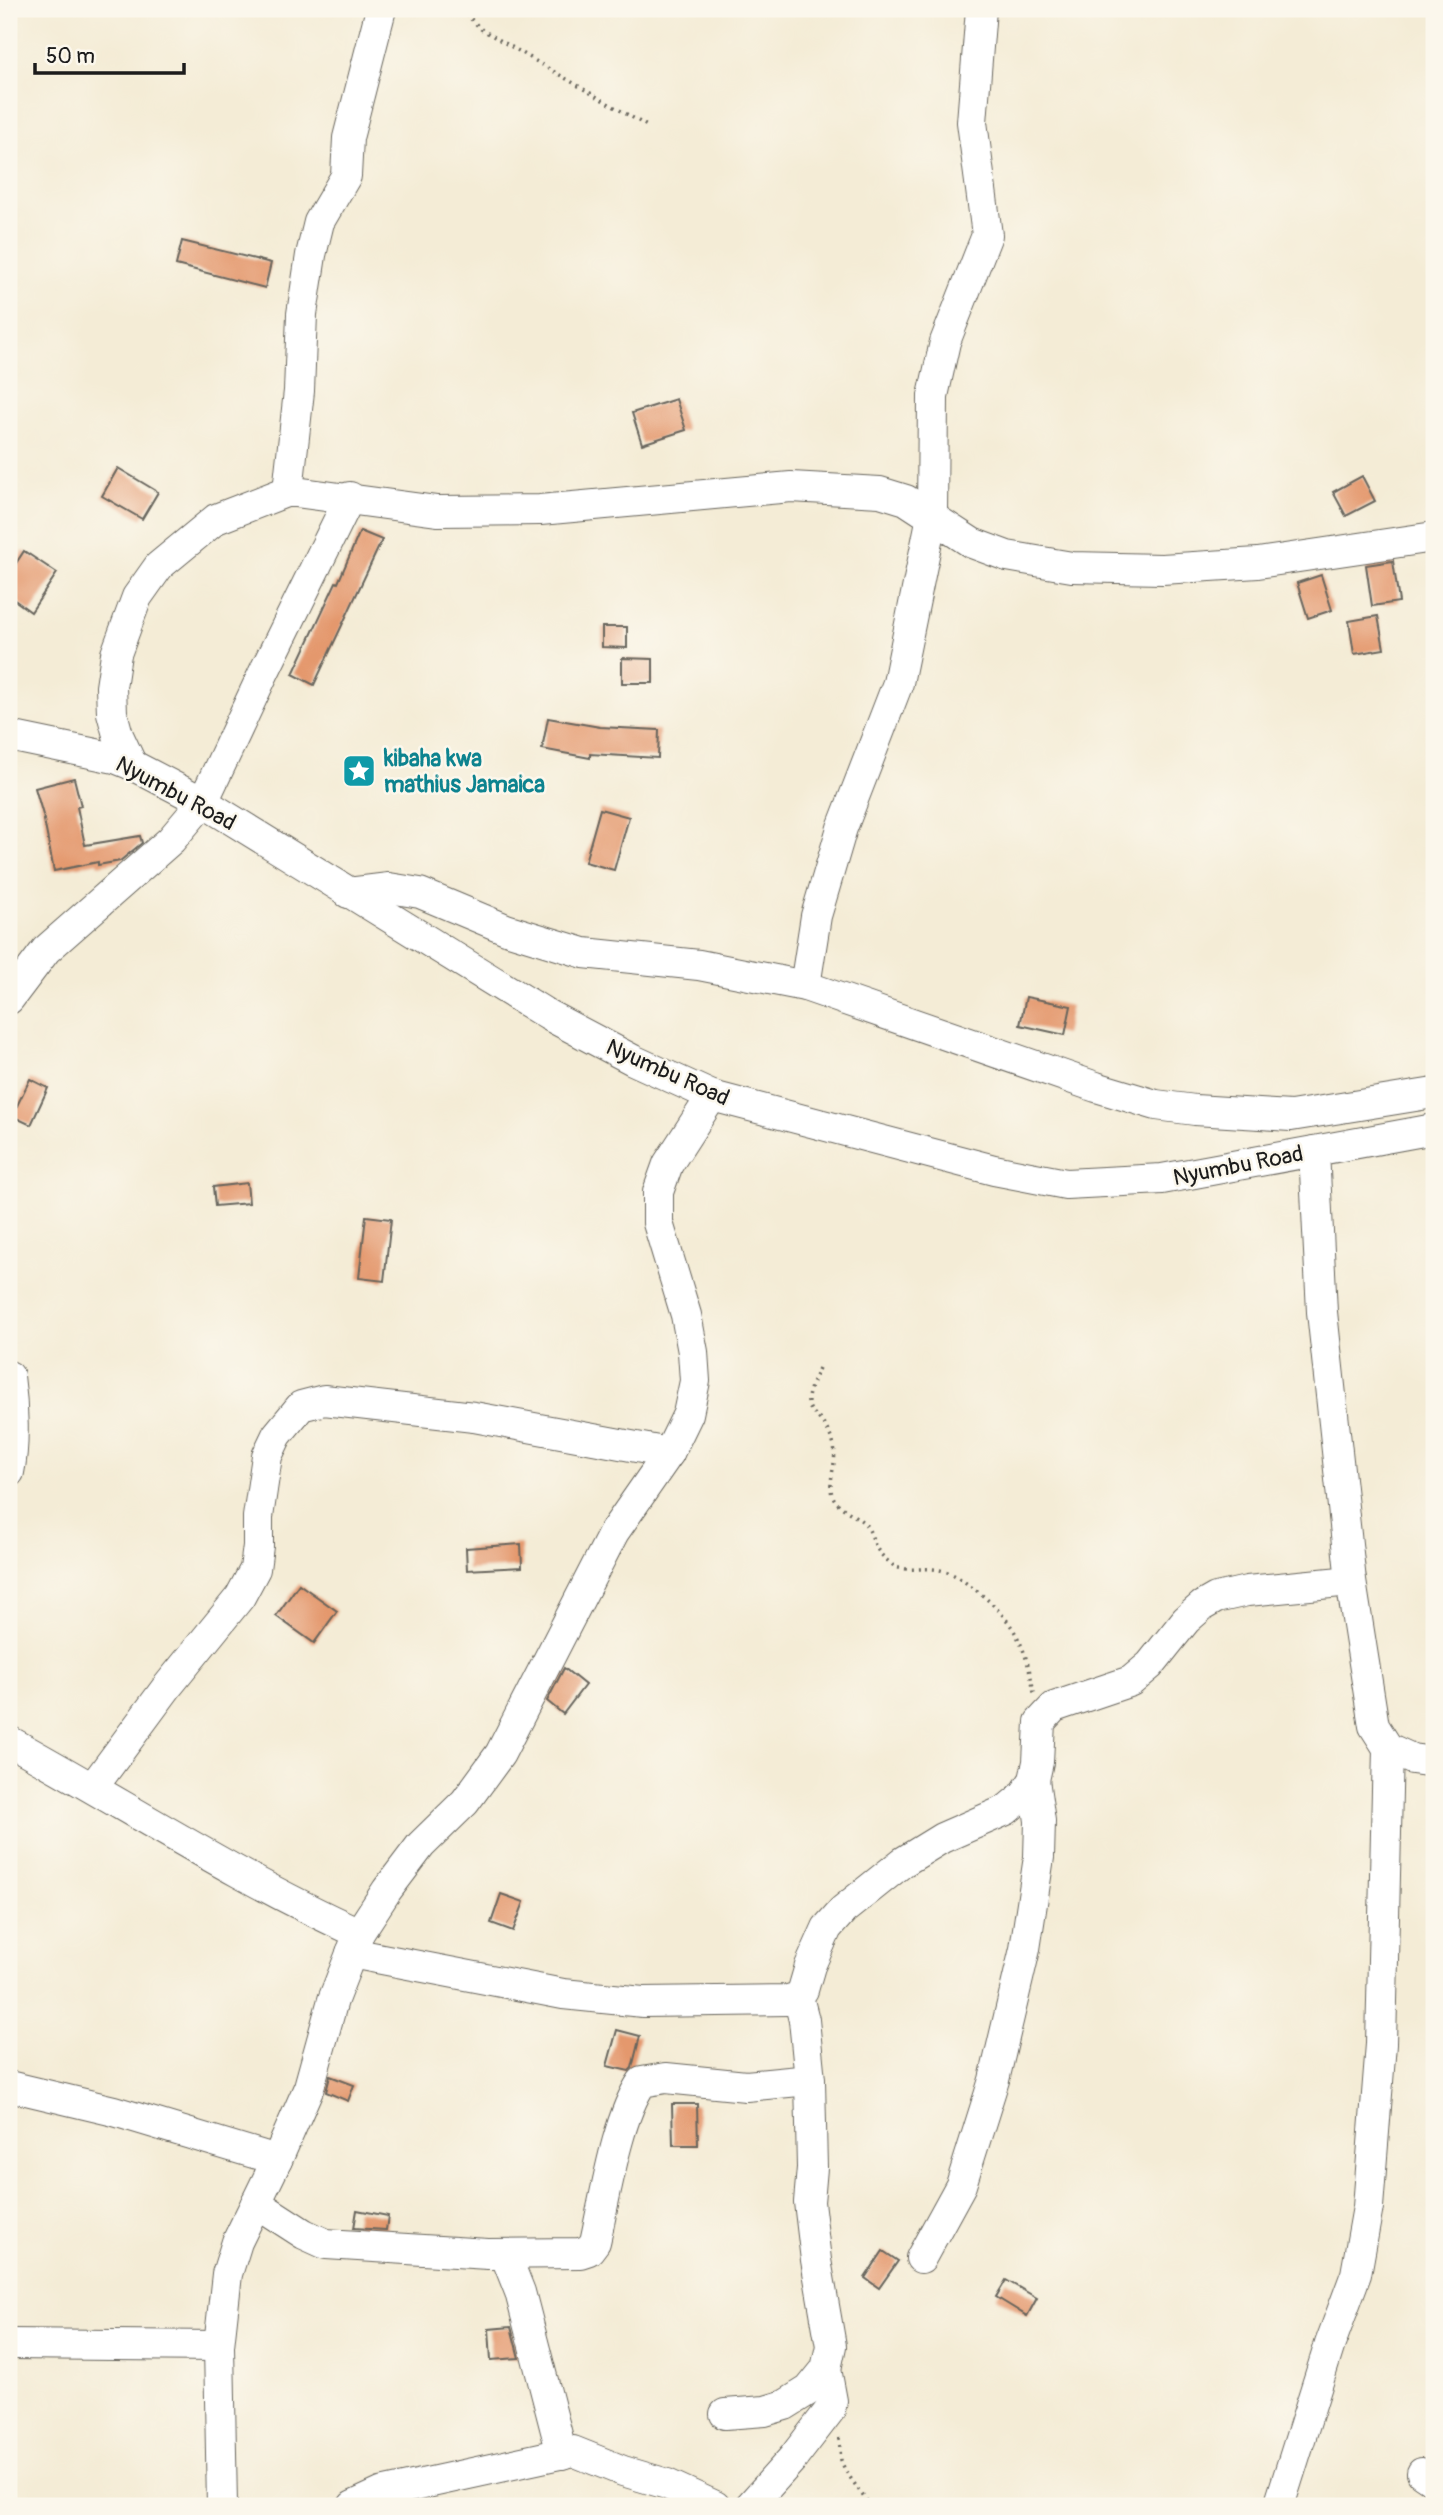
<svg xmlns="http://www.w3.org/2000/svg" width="1443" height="2515" font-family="Pangolin,sans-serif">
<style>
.building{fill:#e4986d}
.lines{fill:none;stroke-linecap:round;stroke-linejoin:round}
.minor-casing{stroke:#68655d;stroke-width:32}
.path{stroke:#68655d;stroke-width:3.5;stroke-dasharray:2 5;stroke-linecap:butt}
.minor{stroke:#fff;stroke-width:30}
.labels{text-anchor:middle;stroke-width:5;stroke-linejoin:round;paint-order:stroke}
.culture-label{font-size:23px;font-weight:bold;fill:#0d838f;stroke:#fbf7ec;text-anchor:start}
.street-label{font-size:23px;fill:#1c1c1c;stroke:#fbf7ec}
</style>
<rect width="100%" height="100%" fill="#fbf7ec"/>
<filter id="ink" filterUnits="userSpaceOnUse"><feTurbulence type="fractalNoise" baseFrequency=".0143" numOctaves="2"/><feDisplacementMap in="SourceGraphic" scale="14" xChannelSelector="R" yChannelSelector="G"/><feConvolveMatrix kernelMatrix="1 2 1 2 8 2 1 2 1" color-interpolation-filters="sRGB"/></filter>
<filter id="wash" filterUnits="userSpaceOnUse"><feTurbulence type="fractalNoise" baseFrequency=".00686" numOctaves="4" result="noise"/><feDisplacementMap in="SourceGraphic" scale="28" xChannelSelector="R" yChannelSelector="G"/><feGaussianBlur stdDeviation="1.57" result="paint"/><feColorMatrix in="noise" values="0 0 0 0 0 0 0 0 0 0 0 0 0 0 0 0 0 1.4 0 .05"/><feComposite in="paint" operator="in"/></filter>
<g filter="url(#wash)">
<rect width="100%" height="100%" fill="#f4ecd6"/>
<g id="blocks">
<!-- building -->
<g class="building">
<path d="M182,241L271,263L265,288L176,265Z"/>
<path d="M676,399L686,430L642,444L632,413Z"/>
<path d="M118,468L158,492L142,519L102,496Z"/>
<path d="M1362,476L1375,501L1346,516L1333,492Z"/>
<path d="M360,531L382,540L314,685L293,674L336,582L338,583Z"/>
<path d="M24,551L57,573L31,612L9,596V574Z"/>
<path d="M1393,561L1399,602L1372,606L1366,565Z"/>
<path d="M1321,575L1332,610L1308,618L1297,583Z"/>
<path d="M1378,616L1384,649L1354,654L1349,621Z"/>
<path d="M602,627H627V648L602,647Z"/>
<path d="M622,658L653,659V683H622Z"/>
<path d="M548,718L600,727L659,730L658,758L590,754V758L542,749Z"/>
<path d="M74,778L81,806L77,807L85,845L140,836L142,843L120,861L98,865V862L54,871L43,815L35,788Z"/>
<path d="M600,809L629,817L614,870L585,862Z"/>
<path d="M1026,997L1071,1006L1065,1035L1020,1025Z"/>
<path d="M30,1079L48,1088L31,1125L12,1116Z"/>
<path d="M247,1183L249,1203L215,1206L213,1187Z"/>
<path d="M366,1216L391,1219L384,1281L359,1278Z"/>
<path d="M521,1544L522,1567L467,1570L466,1548Z"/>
<path d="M299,1584L337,1611L314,1643L276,1616Z"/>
<path d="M564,1668L585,1685L563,1714L547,1701Z"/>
<path d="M501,1894L524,1902L513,1931L491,1923Z"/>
<path d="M617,2030L640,2036L632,2068L629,2071L607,2066Z"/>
<path d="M330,2076L354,2085L348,2101L326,2092Z"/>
<path d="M672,2104H697L698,2145H673Z"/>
<path d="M357,2210L388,2216L386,2230L354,2228Z"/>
<path d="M883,2251L898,2261L879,2288L865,2278Z"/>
<path d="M1006,2280L1037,2298L1027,2316L996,2297Z"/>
<path d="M511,2327L519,2358L491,2360L489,2329Z"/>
</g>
</g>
</g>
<g filter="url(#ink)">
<use href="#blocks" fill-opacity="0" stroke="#68655d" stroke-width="2"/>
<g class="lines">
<defs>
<g id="minor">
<path d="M288,491L299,391L302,314L311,255L319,222L346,176L348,138L381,9"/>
<path d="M9,736L115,758L132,765L203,802L548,1015L633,1060L712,1096L994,1170L1066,1184L1162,1179L1434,1129"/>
<path d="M132,765L118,735L112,713L111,687L116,654L137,597L159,566L216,519L288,491L437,511L540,510L791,487L880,492L906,500L972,543L1007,556L1072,567L1162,569L1258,563L1434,537"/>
<path d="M348,893L389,888L420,893L506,929L584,953L699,965L805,986L1096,1087L1156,1105L1195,1110L1291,1116L1434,1093"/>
<path d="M805,986L816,916L842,828L898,683L932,516L933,396L945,342L987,235L972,122L981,9"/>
<path d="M9,999L46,950L171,840L203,802L264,672L350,497"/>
<path d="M1314,1151L1322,1312L1351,1581L1374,1726L1388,1748L1412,1759L1434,1762"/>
<path d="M9,1376C13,1404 15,1445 9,1472"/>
<path d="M9,1741C126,1805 237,1878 359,1933"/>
<path d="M93,1787L167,1687L240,1597L255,1569L258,1546V1517L267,1456L277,1435L301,1406L324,1400L474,1417L669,1453"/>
<path d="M351,1953L563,1994L643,2002L788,2000L798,1997L803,1990L810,1966L827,1928L843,1910L903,1862L942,1838L1006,1810L1024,1795L1034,1780L1038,1762L1040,1722L1054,1707L1131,1681L1150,1665L1186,1620L1202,1606L1216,1598L1247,1591L1351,1581"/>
<path d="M9,2086L114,2111L277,2160"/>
<path d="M256,2203L304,2234L326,2244L488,2254L580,2253L589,2250L595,2242C605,2198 617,2118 642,2082L666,2078L746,2086L810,2080"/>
<path d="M505,2254L520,2292L562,2454"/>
<path d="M921,2258L961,2185L994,2080L1025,1949L1039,1857L1040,1821L1034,1780"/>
<path d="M9,2344L219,2346"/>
<path d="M725,2414L765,2411L785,2405L809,2390L826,2369L831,2346L816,2260L809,2202L812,2168L810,2080L804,2020L798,1997"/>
<path d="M1422,2473L1434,2481"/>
<path d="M222,2506L219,2346L227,2274L237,2242L277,2160L309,2087L333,2000L359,1933L387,1890L421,1845L465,1802L500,1754L614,1532L669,1453L688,1414L695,1381L693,1352L686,1315L658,1223V1192L668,1164L712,1096"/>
<path d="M353,2506L381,2493L573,2451L623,2471L667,2484L715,2506"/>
<path d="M750,2506L793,2458L830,2410L832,2401L826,2369"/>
<path d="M1279,2506L1330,2344L1356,2274L1368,2207L1381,2044L1388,1748"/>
</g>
</defs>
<!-- minor casing -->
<use href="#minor" class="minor-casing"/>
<!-- path -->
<g class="path">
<path d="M461,9L481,29L647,126"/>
<path d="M819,1368C794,1420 817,1402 832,1440C839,1456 830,1473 831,1489C832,1506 853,1513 864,1523C871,1530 872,1539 876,1547C880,1555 888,1561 895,1567C911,1572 928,1566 944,1571C956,1574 967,1584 977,1591C1015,1621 1026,1646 1034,1693"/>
<path d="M839,2438L841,2460L845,2470L870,2506"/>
</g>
<!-- minor -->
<use href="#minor" class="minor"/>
</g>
</g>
<!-- icons -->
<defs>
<symbol id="sight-square" viewBox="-11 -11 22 22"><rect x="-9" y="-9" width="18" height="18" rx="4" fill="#0f9aa8" stroke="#fbf7ec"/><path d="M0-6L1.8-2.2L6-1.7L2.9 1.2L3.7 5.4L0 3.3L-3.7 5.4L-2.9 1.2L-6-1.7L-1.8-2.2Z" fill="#fff"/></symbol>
</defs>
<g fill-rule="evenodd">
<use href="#sight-square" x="340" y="752" width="38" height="38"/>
</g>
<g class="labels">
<!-- culture labels -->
<g class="culture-label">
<text x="384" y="766">kibaha kwa<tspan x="384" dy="26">mathius Jamaica</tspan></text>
</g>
<!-- street labels -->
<g class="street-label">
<text transform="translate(176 793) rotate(28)" y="8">Nyumbu Road</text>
<text transform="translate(668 1072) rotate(24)" y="8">Nyumbu Road</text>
<text transform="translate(1238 1165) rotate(-11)" y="8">Nyumbu Road</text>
</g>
</g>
<!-- margin -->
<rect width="1443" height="2515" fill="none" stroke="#fbf7ec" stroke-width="35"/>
<!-- scale -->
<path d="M35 63v10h149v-10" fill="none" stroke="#1c1c1c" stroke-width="3.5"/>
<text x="46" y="63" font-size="21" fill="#1c1c1c" stroke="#fbf7ec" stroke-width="5" paint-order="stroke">50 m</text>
</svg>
